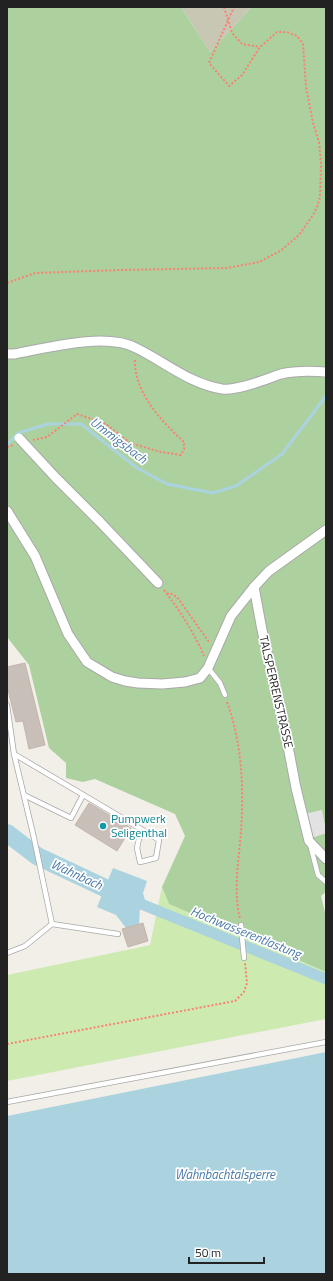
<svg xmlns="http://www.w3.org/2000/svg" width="333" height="1281" font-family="'Titillium Web',sans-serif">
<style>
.construction{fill:#c7c7b4}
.grass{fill:#cdebb0}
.forest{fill:#add19e}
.parking{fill:#e2e2e2}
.water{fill:#aad3df}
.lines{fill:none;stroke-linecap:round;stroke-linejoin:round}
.stream{stroke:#aad3df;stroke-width:3}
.canal{stroke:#aad3df;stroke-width:11}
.river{stroke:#aad3df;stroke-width:18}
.building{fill:#c7bfb8;stroke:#c4b6ab}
.service-casing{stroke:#a9a9a9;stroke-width:6}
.minor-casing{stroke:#a9a9a9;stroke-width:11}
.path{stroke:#fa8072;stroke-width:2;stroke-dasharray:2 2;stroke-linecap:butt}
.service{stroke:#fff;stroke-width:4.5}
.minor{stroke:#fff;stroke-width:9}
.minor-bridge-casing{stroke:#a9a9a9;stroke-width:11;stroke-linecap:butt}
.minor-bridge{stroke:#fff;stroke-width:9}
.culture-dot{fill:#0f9aa8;stroke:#fff;stroke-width:1.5}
.labels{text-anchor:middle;stroke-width:3.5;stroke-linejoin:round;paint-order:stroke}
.street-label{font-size:12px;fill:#222;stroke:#fff}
.culture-label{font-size:12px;fill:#0d838f;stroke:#fff;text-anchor:start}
.water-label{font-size:13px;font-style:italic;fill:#4a7aab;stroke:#fff}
</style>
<rect width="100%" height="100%" fill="#f2efe9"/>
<!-- construction -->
<path class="construction" d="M181,7H252L210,52Z"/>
<!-- grass -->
<path class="grass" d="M162,887L169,904L326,972V1019L7,1081V975L150,945Z"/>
<!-- forest -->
<path class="forest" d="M7,7H181L210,52L252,7H326V829L321,810L314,837L326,833V892L321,896L326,916V972L169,904L162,887L185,836L175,814L95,779L83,782L66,778V763L49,748L29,665L7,637Z"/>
<!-- parking -->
<path class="parking" d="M322,810L326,833L314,837L309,838L304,814Z"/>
<!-- water -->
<g class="water">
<path d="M113,868L147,881L143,893L145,900L157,905L154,913L140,908L139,924L126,928L116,915L97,907Z"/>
<path d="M326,1052V1274H7V1116Z"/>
</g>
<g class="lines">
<!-- stream -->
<path class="stream" d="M7,445L18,433L48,424H81L137,468L167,484L213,493L236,486L282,454L326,396"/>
<!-- canal -->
<path class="canal" d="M141,904L326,979"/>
<!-- river -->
<path class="river" d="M7,833L37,856L122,896L123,899"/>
</g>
<!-- building -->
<g class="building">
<path d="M25,663L45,745L29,749L23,721L16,722L7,686V667Z"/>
<path d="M89,803L131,828L117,851L75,825Z"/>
<path d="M143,923L148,941L128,947L122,929Z"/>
</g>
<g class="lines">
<defs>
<g id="service">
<path d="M208,668L220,683L225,695"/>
<path d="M7,705L14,754L34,838L52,924"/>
<path d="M14,754L141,829L159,840L156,858L140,862L137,848L141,829"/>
<path d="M24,795L71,818L83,795"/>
<path d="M310,844L318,875L326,882"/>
<path d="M241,925L244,958"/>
<path d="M7,953L25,946L52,924L118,934"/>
<path d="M7,1102L326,1042"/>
</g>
<g id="minor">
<path d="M7,354H14C47,348 105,332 136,348C165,362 190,384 222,389C238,391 266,379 281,374C294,371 312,371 326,372"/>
<path d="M56,478L100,522L158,583"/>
<path d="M7,511L35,556L68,634L87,662L112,677L125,681L138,683L162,684L185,682L200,678L208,668L231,616L254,587L269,571L326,530"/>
<path d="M254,587L262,630L286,736L296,788L309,841L326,859"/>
</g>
</defs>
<!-- service casing -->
<use href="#service" class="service-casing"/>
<!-- minor casing -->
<use href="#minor" class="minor-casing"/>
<!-- path -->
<g class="path">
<path d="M224,7L232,33L242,44L260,47"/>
<path d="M7,283L35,273L120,270L227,268L259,262L280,251L299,235L313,215L317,207L320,197L321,164L319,142L313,123L306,87L303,44L297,36L287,32H277L260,47L242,75L229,86L209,63L234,7"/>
<path d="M33,440L47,437L77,414L106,424L130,443L161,452L181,455L184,449V442C161,421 133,391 135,358"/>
<path d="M7,447L13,445"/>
<path d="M164,590C180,611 194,632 204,656"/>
<path d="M167,594L170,593L177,597L209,642"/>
<path d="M227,702C242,743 244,788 241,831C239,860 233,890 240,919"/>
<path d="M7,1044L235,1001L244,992L247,983L245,963"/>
</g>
<!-- service -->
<use href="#service" class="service"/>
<!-- minor -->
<use href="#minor" class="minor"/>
<defs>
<path id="minor-bridge" d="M19,438L56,478"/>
</defs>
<!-- minor-bridge casing -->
<use href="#minor-bridge" class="minor-bridge-casing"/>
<!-- minor-bridge -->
<use href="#minor-bridge" class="minor-bridge"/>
</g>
<!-- markers -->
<circle class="culture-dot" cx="103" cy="826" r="4"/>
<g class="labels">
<!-- street labels -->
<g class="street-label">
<text transform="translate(276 692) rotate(77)" y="4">TALSPERRENSTRASSE</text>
</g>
<!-- culture labels -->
<g class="culture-label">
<text x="111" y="823">Pumpwerk<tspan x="111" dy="14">Seligenthal</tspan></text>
</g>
<!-- water labels -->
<g class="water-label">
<text transform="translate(119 440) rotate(37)" y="5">Ummigsbach</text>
<text transform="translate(77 874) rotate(25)" y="5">Wahnbach</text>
<text transform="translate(246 932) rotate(22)" y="5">Hochwasserentlastung</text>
<text x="225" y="1179">Wahnbachtalsperre</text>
</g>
</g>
<!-- border -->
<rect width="333" height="1281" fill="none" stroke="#222222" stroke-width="16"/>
<!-- scale -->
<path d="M189 1257v6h75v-6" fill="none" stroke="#222222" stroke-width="2"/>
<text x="195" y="1257" font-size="12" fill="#222222" stroke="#ffffff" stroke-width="3" paint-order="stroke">50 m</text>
</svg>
